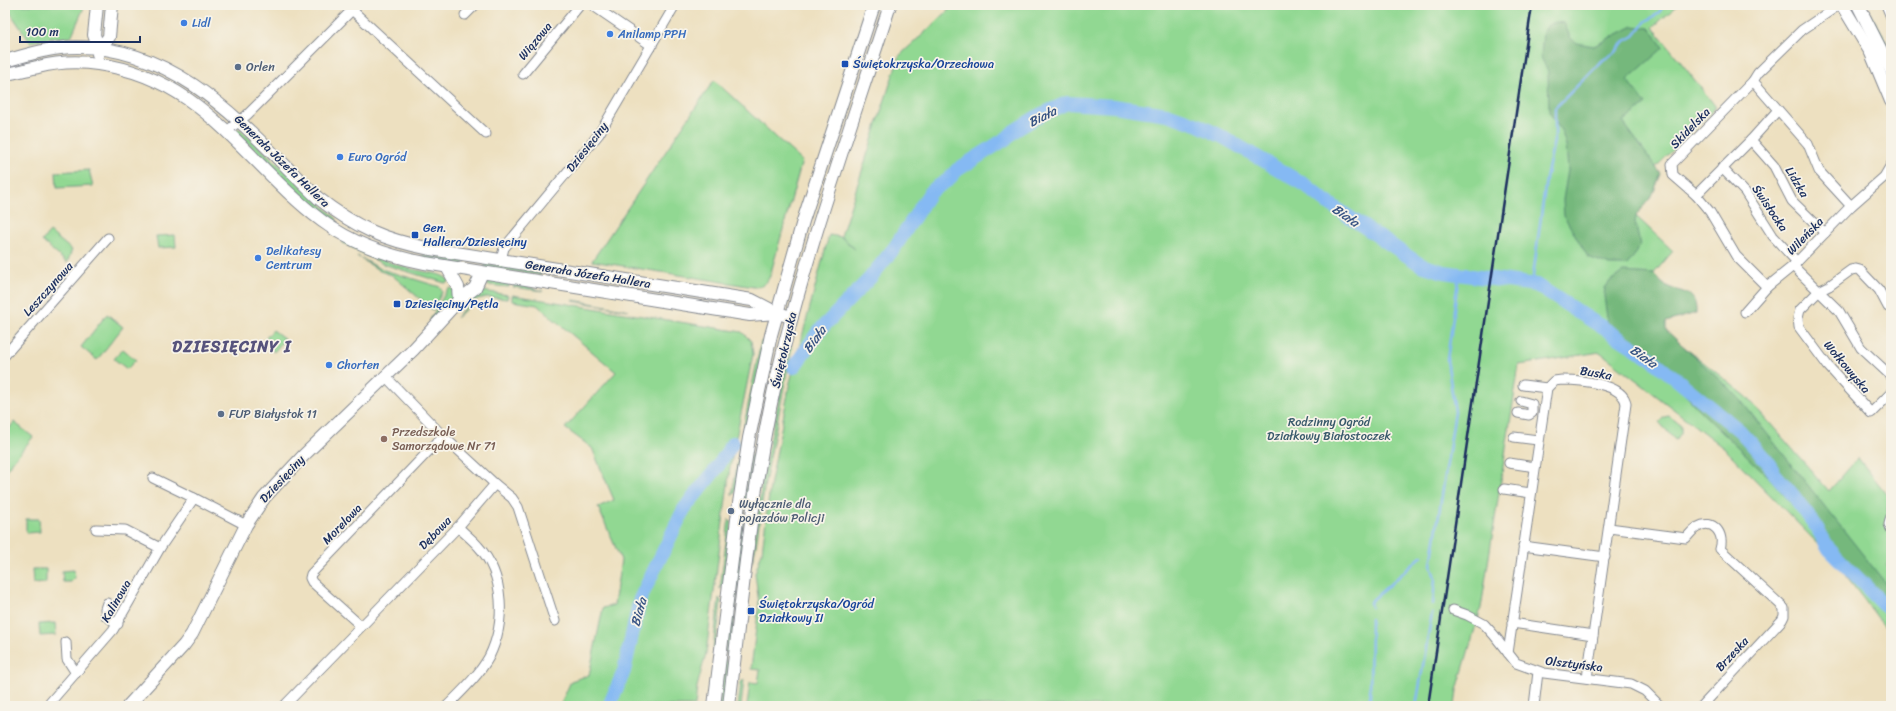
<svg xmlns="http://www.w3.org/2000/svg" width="1896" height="711" font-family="Sriracha,sans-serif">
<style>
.green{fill:#91d892;stroke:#568478}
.forest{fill:#74b87c;stroke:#48746d}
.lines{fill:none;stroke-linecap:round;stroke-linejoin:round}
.stream{stroke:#85b9f3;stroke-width:2.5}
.river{stroke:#85b9f3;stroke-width:14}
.street-casing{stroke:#84888f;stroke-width:11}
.secondary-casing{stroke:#84888f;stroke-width:14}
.street{stroke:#fff;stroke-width:9}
.secondary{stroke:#fff;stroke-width:12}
.rail{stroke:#1b2f5e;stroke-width:2.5}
.shop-dot{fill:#3f7fe0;stroke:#f7f3e8;stroke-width:1.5}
.transit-dot{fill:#1a4fb4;stroke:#f7f3e8;stroke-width:1.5}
.service-dot{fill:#5c6f8a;stroke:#f7f3e8;stroke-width:1.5}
.education-dot{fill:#8d6e63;stroke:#f7f3e8;stroke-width:1.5}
.labels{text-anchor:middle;stroke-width:3.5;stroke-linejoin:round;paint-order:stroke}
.shop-label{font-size:12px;fill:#366cbe;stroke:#f7f3e8;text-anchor:start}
.street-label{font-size:12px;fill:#1b2f5e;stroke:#f7f3e8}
.transit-label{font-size:12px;fill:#164399;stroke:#f7f3e8;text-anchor:start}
.service-label{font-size:12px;fill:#4e5e75;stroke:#f7f3e8;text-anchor:start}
.park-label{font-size:12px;fill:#38596b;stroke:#f7f3e8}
.education-label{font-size:12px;fill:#785e54;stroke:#f7f3e8;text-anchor:start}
.water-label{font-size:13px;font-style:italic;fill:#365283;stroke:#f7f3e8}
.district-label{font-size:16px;font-weight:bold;letter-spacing:1px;fill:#56537c;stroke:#f7f3e8}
</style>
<rect width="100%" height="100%" fill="#f7f3e8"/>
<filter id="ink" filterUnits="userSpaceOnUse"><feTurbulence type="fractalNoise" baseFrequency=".025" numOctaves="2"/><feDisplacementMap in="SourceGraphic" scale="8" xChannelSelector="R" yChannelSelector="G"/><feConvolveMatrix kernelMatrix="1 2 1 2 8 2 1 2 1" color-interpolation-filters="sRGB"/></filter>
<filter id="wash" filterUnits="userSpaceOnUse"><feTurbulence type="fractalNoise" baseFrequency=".012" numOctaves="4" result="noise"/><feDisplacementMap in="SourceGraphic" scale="16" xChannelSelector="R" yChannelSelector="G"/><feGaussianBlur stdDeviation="0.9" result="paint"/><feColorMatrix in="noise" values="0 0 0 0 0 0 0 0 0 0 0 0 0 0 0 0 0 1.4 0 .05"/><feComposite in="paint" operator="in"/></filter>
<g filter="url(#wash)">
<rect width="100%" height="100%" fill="#ede0c0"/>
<!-- green -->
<g class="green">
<path d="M5,5H85L71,37L45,39L30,42Z"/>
<path d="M943,5H1678L1653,27L1716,107L1621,202L1673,251L1629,303L1747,397L1829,491L1858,458L1889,497L1885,524L1891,533V560L1886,565L1891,571V635L1832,558L1726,450L1600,352L1519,365L1481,608L1457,690L1455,706H747L750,682L758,683L760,670L751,669L759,604L755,573L762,552L770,487L790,382L829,235L841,237L855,249L841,236L899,56L949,10Z"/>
<path d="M1864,5C1873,18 1891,43 1891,59Z"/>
<path d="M714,80L802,161L770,276C766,284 763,287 754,287L592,261Z"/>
<path d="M240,129L337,219L335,223L307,201L234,130Z"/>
<path d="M89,170L93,186L57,188L56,172Z"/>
<path d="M50,232L72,250L67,263L42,241Z"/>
<path d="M175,235L176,247L158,248L156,236Z"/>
<path d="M343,240C368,253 392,266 421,271C431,273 442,273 450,281L445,283L383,264L343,243Z"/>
<path d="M423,255L464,260L463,265L422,258Z"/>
<path d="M357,256L381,269L440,287L442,292L433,310L392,275L380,271Z"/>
<path d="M484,263L541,272L540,275L486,268Z"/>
<path d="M492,279L509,282V287L488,285L484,282Z"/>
<path d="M515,283L543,291L513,287Z"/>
<path d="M448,288L454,289L452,300L433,319L430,320Z"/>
<path d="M483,291L508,295L507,299L487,297L477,299L456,318L471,300Z"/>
<path d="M512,295L742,332L751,341L753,354L730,468L706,653L697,687L695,706H560L571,681L589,675L603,608L614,605L621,560L598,507L614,500L592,448L565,428L616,372L537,305L512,301Z"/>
<path d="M573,300L629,310L573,301Z"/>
<path d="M107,314L123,327L97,360L81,347Z"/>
<path d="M273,330L285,339L274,352L262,342Z"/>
<path d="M765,340L735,493L732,495L744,425L761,342Z"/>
<path d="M790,345L792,348L765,482L756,546L752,562L762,480Z"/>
<path d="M123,349L136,360L127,369L114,359Z"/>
<path d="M1669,416L1681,425V433L1676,440L1674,439L1659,422L1664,417Z"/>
<path d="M14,422L33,437L5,471V434Z"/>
<path d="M751,455L753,456L749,500L744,499Z"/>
<path d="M744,507L743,543L730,656L725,651Z"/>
<path d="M26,519H39L40,532L26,533Z"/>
<path d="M729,519L732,522L724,586L720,589Z"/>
<path d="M32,569H46V583L33,584Z"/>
<path d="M74,570L75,578L71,582H63L62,571Z"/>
<path d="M719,598L721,601L715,651L713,649Z"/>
<path d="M55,623L56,635L40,636L39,624Z"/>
<path d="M724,659L729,664L724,706H719Z"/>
<path d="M744,679L741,706H738L741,682Z"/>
</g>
<!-- forest -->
<g class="forest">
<path d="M1556,22L1564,23L1570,37L1576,43L1594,46L1633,26L1649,28L1655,34L1663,48L1627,80L1646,104L1623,122L1661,174L1652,196L1637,214L1635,221L1640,245L1637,252L1627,265H1610L1588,257L1564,216L1563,200L1568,170L1566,146L1562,132L1549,112L1548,72L1541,57L1543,32L1548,25Z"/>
<path d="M1623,272L1654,274C1657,277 1661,283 1665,285C1679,294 1697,288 1696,313L1666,322V330L1738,397L1891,590V621L1768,476L1701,412L1667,375L1619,345L1609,332L1604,296L1605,288L1610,281Z"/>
</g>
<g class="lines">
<!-- stream -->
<g class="stream">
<path d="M1532,284L1546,179L1555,136V108L1603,60L1616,52L1623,42L1634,36L1646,21L1658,14L1664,5"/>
<path d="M1433,604L1435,578L1431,565L1455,412L1447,360L1459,274"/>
<path d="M1371,607L1370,602L1422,556"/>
<path d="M1370,706L1371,619"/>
<path d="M1416,706L1432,613"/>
</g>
<!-- river -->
<g class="river">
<path d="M794,367L818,332L870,278L895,247L931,191L948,180L957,170L1007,138L1014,131L1040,115L1067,103L1114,106L1167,114L1196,124L1223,137L1307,186L1324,200L1421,265L1444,272L1536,285L1649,357L1740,431L1767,461L1775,474L1793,495L1817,528L1829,549L1891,612"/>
<path d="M609,706L624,671L640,599L684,509L716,469L733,443"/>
</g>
</g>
</g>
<g filter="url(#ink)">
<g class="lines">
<defs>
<g id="street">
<path d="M592,5L652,46"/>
<path d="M1886,5L1891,17"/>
<path d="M352,10L486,134"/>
<path d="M465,15L475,5"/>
<path d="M523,74L580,5"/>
<path d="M1753,81L1808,144L1819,171L1851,206"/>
<path d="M227,131L247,115L357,5"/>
<path d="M1751,140L1774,166L1792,201L1825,233"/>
<path d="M1722,168L1745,192L1773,236L1797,262"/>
<path d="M1696,195L1751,140L1778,110"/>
<path d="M501,260L504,248L599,134L675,5"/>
<path d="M1793,266L1839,311L1861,348L1891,376"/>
<path d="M1767,287L1736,256L1710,212L1696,195L1673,175L1672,164L1753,81L1758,73L1802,30L1839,5"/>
<path d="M1888,307L1879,290L1860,270L1856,269L1851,270L1829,286L1819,291L1800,310L1798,318L1799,327L1828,366L1871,413L1891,393"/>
<path d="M1745,312L1767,287L1793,266L1851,206L1884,177L1891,165"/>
<path d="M5,355L108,238"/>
<path d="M386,377L443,436L495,484"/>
<path d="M1523,385L1547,388"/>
<path d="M1518,413L1529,415L1532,413V404L1521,401"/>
<path d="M1514,437L1538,440"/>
<path d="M1509,463L1535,467"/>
<path d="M153,478L194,498"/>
<path d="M1504,489L1531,493"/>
<path d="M1891,517L1889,524L1891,529"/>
<path d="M1609,528L1686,538C1690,534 1693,529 1698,527C1713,518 1725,534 1720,549L1784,608V616L1782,620L1702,706"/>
<path d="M96,529L125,530L160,548"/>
<path d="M1523,546L1605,557"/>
<path d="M107,603L105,609L106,616L118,624"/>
<path d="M1453,610L1467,615L1484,624L1494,635L1516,663L1544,673L1631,684L1645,691L1660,706"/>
<path d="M1512,623L1593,635"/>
<path d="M361,626L312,582L310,578L311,574L443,436"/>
<path d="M66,642L67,659L76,673"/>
<path d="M1508,653L1547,388L1554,381L1562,380C1578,380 1624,383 1626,404L1587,678"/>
<path d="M47,706L113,630L160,548L194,498L246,525"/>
<path d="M284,706L458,527L495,484L512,498L518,507L555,621"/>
<path d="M447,706C461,692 479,675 489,657C506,623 505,575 478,546C472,539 464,533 458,527"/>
<path d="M1534,706L1538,672"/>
</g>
<g id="secondary">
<path d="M97,5L94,35L99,49"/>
<path d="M1842,5L1871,53L1891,101"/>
<path d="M1858,5L1891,70"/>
<path d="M98,54L99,49L109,37L112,5"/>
<path d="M5,61C29,54 52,47 77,47C182,47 248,131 318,198C355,227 384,240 431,249L752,300L777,313L792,317"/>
<path d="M5,74C16,73 27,69 38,67C58,62 78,61 98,64C204,78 245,163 322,221C353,244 388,256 425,263L750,315L777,313"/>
<path d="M447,267L458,287L459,300"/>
<path d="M128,706L184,645L192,634L246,525L264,498L304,455L413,350L459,300L475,288L482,273"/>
<path d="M714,706L739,503L749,438L771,335L803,221L874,5"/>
<path d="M729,706C741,607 750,506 770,408C799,270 847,139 890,5"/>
</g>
</defs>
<!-- street casing -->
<use href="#street" class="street-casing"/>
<!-- secondary casing -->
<use href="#secondary" class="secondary-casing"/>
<!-- street -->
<use href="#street" class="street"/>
<!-- secondary -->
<use href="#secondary" class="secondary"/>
<!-- rail -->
<path class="rail" d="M1428,706L1532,5"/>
</g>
</g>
<!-- markers -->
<g class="shop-dot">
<circle cx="184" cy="23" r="4"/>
<circle cx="610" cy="34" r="4"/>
<circle cx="340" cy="157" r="4"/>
<circle cx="258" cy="258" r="4"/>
<circle cx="329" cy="365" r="4"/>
</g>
<g class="transit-dot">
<rect x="841" y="60" width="8" height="8" rx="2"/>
<rect x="411" y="231" width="8" height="8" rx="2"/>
<rect x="393" y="300" width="8" height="8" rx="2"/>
<rect x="747" y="607" width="8" height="8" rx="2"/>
</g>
<g class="service-dot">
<circle cx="238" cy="67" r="4"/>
<circle cx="221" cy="414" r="4"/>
<circle cx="731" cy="511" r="4"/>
</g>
<circle class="education-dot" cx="384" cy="439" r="4"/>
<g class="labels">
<!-- shop labels -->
<g class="shop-label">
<text x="192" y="27">Lidl</text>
<text x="618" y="38">Anilamp PPH</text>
<text x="348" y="161">Euro Ogród</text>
<text x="266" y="255">Delikatesy<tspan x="266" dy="14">Centrum</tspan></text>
<text x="337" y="369">Chorten</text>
</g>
<!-- street labels -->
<g class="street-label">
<text transform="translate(535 41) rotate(-50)" y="4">Wiązowa</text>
<text transform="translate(1690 128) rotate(-46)" y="4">Skidelska</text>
<text transform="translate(587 147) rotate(-52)" y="4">Dziesięciny</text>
<text transform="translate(282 161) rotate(44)" y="4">Generała Józefa Hallera</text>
<text transform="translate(1797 182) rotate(59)" y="4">Lidzka</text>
<text transform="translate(1770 208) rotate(56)" y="4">Świsłocka</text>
<text transform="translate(1805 236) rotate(-46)" y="4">Wileńska</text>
<text transform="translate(588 274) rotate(9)" y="4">Generała Józefa Hallera</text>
<text transform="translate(48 289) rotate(-48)" y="4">Leszczynowa</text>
<text transform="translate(784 350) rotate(-77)" y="4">Świętokrzyska</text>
<text transform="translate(1847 367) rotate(50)" y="4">Wołkowyska</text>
<text transform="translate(1596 373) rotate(10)" y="4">Buska</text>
<text transform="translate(282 479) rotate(-47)" y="4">Dziesięciny</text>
<text transform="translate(342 524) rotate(-46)" y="4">Morelowa</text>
<text transform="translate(435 533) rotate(-46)" y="4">Dębowa</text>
<text transform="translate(116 601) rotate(-60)" y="4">Kalinowa</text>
<text transform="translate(1732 654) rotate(-47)" y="4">Brzeska</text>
<text transform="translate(1574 664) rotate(7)" y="4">Olsztyńska</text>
</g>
<!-- transit labels -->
<g class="transit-label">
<text x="853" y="68">Świętokrzyska/Orzechowa</text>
<text x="423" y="232">Gen.<tspan x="423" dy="14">Hallera/Dziesięciny</tspan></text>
<text x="405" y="308">Dziesięciny/Pętla</text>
<text x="759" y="608">Świętokrzyska/Ogród<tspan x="759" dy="14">Działkowy II</tspan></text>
</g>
<!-- service labels -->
<g class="service-label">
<text x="246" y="71">Orlen</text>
<text x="229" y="418">FUP Białystok 11</text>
<text x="739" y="508">Wyłącznie dla<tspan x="739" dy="14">pojazdów Policji</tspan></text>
</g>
<!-- park labels -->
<g class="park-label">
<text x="1329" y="426">Rodzinny Ogród<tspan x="1329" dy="14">Działkowy Białostoczek</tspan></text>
</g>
<!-- education labels -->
<g class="education-label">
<text x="392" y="436">Przedszkole<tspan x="392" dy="14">Samorządowe Nr 71</tspan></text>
</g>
<!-- water labels -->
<g class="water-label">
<text transform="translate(1042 116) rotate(-27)" y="5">Biała</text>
<text transform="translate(1346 215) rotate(34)" y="5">Biała</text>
<text transform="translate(814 339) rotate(-54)" y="5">Biała</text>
<text transform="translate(1644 356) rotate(35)" y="5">Biała</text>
<text transform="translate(638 612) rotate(-75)" y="5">Biała</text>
</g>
<!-- district labels -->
<g class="district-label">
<text x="232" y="352">DZIESIĘCINY I</text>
</g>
</g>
<!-- margin -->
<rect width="1896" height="711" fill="none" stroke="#f7f3e8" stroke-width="20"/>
<!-- scale -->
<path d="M20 36v6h120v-6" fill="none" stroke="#1b2f5e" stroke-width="2"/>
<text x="26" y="36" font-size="12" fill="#1b2f5e" stroke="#f7f3e8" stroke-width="3" paint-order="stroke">100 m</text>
</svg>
